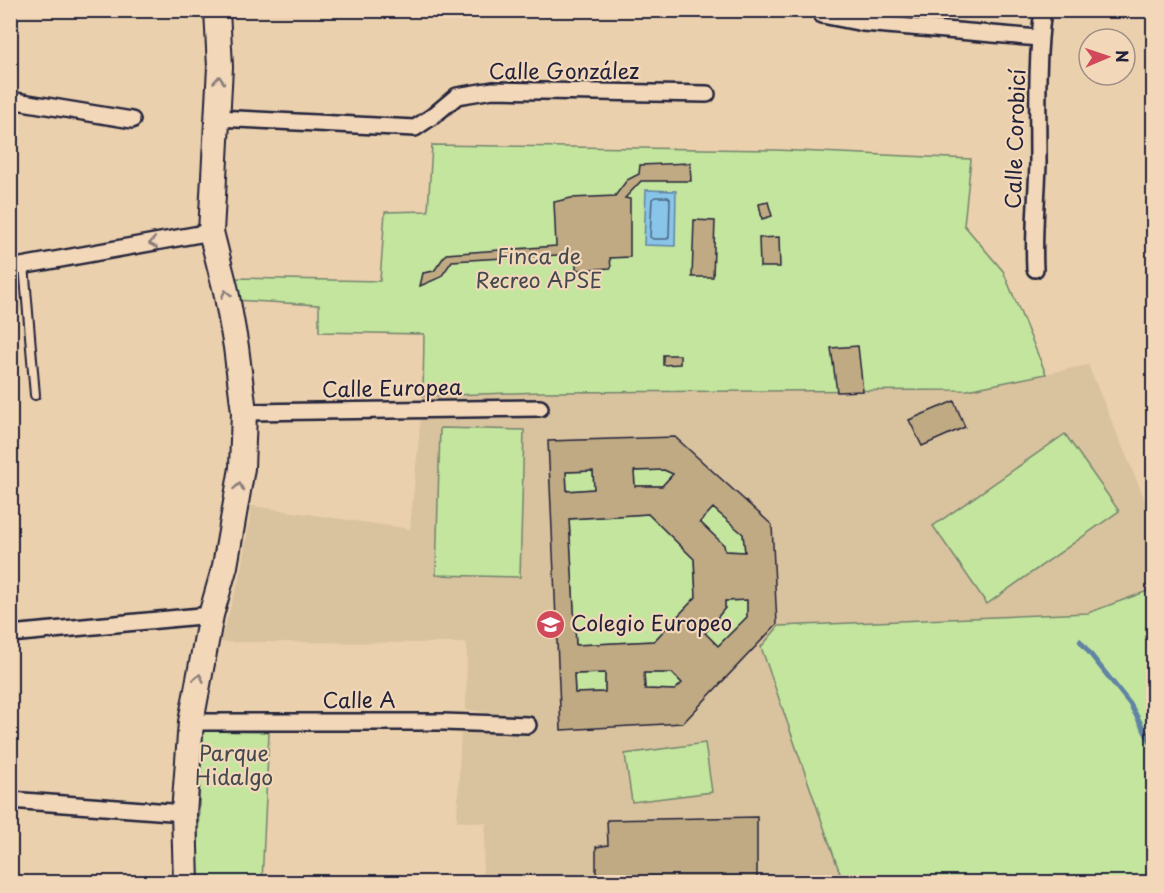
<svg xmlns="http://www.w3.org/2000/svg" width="1164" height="893" font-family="'Playpen Sans',sans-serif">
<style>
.built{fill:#d9c29e}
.green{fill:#c4e59e;stroke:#73846c;stroke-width:1.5}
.water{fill:#89c5e9;stroke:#6084a3;stroke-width:1.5}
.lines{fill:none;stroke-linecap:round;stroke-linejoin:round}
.shore{stroke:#4b6381;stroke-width:1.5}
.stream{stroke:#6084a3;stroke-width:5}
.building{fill:#bfaa83;stroke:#22223b;stroke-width:1.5;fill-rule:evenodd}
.service-casing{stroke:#22223b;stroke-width:12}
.minor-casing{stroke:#22223b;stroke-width:20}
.primary-casing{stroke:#22223b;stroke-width:28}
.service{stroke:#f2d7b9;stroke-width:8}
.minor{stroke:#f2d7b9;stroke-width:15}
.primary{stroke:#f2d7b9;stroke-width:24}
.oneway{stroke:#8a7c7a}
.labels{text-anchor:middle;stroke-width:4.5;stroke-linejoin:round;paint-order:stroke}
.street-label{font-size:21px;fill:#22223b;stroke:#f2d7b9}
.park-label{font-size:21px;fill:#42494f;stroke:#f2d7b9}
.poi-label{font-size:21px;fill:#22223b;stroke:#f2d7b9;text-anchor:start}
</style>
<rect width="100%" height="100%" fill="#ead0ac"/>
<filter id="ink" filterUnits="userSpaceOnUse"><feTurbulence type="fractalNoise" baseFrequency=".0167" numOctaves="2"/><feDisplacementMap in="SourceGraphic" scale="12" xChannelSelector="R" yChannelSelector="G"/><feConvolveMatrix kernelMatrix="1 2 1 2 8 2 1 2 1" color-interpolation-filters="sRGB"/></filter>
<g filter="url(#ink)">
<!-- built -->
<path class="built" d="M1088,365L1153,519V589L1088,613L761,647L843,882H482L486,823L457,821L461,730L500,732L501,714L466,710L467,643L220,642L240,576L252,506L410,529L423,396L542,392L967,390Z"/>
<!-- green -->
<g class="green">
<path d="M432,145L776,150L971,159L964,225L1003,271L1046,374L967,390L542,392L423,396L424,334L319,332V305L235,300L233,278L380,281L385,212L428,211Z"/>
<path d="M440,428L524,430L520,577L436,575Z"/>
<path d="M1065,434L1119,511L987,604L933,526Z"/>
<path d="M664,470L673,474L662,486H635L634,471Z"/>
<path d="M593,471L594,489L567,491L566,472Z"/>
<path d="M713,508L743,534L745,552L725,551L724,545L700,522Z"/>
<path d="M648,514L694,559L696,597L654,641L576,645L569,519Z"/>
<path d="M1153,589V882H843L761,647L779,626L1088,613Z"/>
<path d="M747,600V617L718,646L705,633L725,608V601Z"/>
<path d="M605,673V692L575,693L574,674Z"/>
<path d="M644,673H672L682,683L675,690L645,689Z"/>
<path d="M201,731L269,732L262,882H197Z"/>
<path d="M705,743L712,792L632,802L625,754Z"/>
</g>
<!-- water -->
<path class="water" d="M646,190L676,191L675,246L644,245Z"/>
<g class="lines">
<!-- shore -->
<path class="shore" d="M655,197H668L670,199L669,237L667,239H653L650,237L652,199Z"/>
<!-- stream -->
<g class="stream">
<path d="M1080,641L1130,704L1154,748"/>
<path d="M1144,882L1154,869"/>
</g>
</g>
<!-- building -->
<g class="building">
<path d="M690,163L691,181H641L625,198L630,199V257L610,258L611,268L576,270V254L452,261L441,277L420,286L423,273L434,271L446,254L556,246L554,202L571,198L615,196L627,180L639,174L640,165Z"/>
<path d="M768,202L772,216L762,219L759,204Z"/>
<path d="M694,220L715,221L713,277H692Z"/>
<path d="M779,237L780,267H760L759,238Z"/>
<path d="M858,346L863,391L837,392L831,348Z"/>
<path d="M663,355H680V364L663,365Z"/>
<path d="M954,401L965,427L922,446L909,420Z"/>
<path d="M675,437L772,525L777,624L683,723L561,730L548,441ZM664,470L673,474L662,486H635L634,471ZM593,471L594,489L567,491L566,472ZM713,508L743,534L745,552L725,551L724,545L700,522ZM648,514L694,559L696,597L654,641L576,645L569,519ZM747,600V617L718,646L705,633L725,608V601ZM605,673V692L575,693L574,674ZM644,673H672L682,683L675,690L645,689Z"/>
<path d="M757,817V882H596V847L608,845L607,820Z"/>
</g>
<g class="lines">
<defs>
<path id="service" d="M24,265L35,395"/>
<g id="minor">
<path d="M822,15L863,23L1039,38"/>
<path d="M10,100L132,120"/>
<path d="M216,118L415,128L433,116L457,96L493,90L707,94"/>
<path d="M10,268L211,232"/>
<path d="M1035,269C1033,233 1037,199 1038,163C1038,112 1036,61 1043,10"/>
<path d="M244,412L540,408"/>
<path d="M10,634L211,615"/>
<path d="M191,722H443L528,725"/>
<path d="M10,800L184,813"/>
</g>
<path id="primary" d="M186,882L184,813L191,722L211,615L225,566L242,468L244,412L236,347L226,291L211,232L220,67L217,10"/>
</defs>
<!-- service casing -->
<use href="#service" class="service-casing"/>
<!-- minor casing -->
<use href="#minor" class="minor-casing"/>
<!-- primary casing -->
<use href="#primary" class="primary-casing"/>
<!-- service -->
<use href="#service" class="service"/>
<!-- minor -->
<use href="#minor" class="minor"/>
<!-- primary -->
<use href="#primary" class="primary"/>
</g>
<!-- one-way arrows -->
<defs><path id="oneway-chevron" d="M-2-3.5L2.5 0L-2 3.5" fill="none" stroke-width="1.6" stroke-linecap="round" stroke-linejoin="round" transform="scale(1.5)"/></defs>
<g class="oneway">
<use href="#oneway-chevron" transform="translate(219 80) rotate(-86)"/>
<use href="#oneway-chevron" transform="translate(153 243) rotate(170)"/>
<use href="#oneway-chevron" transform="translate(226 294) rotate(-102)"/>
<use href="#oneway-chevron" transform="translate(239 487) rotate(-80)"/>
<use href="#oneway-chevron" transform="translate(199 678) rotate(-79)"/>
</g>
</g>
<!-- icons -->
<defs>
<symbol id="school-disc" viewBox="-11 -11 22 22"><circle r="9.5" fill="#d1495b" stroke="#f2d7b9"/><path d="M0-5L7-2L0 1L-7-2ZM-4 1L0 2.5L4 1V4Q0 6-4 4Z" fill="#fff"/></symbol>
</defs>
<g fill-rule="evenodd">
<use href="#school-disc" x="534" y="608" width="33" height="33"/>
</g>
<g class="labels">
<!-- street labels -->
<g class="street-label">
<text x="564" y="79">Calle González</text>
<text transform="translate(1016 139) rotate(-88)" y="7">Calle Corobicí</text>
<text transform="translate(392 389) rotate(-1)" y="7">Calle Europea</text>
<text x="359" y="708">Calle A</text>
</g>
<!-- park labels -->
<g class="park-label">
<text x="539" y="264">Finca de<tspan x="539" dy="24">Recreo APSE</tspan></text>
<text x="234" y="761">Parque<tspan x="234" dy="24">Hidalgo</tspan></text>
</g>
<!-- poi labels -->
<g class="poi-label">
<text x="571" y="631">Colegio Europeo</text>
</g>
</g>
<!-- margin -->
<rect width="1164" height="893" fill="none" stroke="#f2d7b9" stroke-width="36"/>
<rect x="18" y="18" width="1128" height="857" fill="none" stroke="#22223b" stroke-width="2" filter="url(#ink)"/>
<!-- north arrow -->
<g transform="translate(1107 57) rotate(88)"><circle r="28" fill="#f2d7b9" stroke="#9f8f87" stroke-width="1.5"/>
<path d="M0-4.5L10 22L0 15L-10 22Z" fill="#d1495b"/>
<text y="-9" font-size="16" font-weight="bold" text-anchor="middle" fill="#22223b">N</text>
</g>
</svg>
